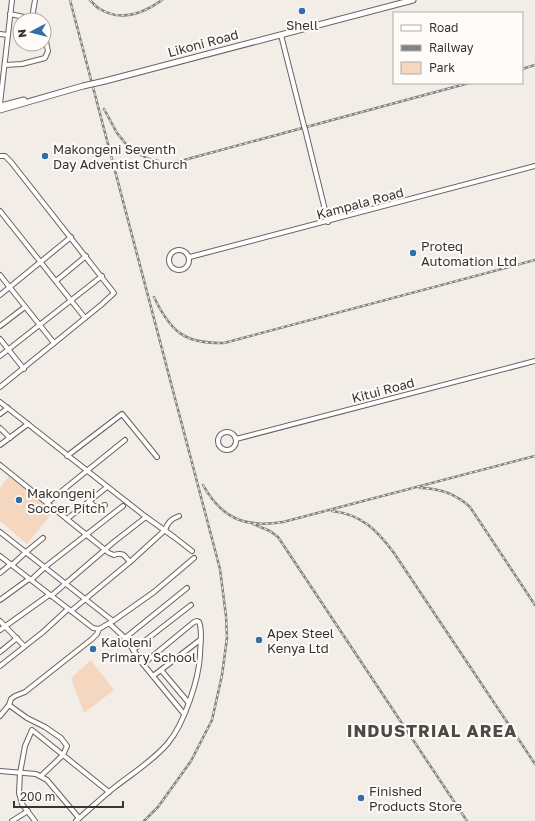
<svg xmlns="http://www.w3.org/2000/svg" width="535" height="821" font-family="'Golos Text',sans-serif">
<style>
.green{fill:#f5d7c0}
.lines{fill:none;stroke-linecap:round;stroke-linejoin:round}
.minor-casing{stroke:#68635f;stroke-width:6}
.tertiary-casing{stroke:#68635f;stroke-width:7}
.minor{stroke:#fff;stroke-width:4}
.tertiary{stroke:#fff;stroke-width:5}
.rail-casing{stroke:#86827f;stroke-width:2.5}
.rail{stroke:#fefbf8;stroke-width:1;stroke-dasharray:3;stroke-linecap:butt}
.minor-bridge-casing{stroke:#68635f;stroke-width:6;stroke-linecap:butt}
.tertiary-bridge-casing{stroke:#68635f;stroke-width:7;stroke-linecap:butt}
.minor-bridge{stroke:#fff;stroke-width:4}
.tertiary-bridge{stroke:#fff;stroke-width:5}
.poi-dot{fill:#306ea5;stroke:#fefbf8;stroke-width:1.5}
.labels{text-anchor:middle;stroke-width:4;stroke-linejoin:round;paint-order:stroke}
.poi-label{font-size:13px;fill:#373433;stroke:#fefbf8;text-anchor:start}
.street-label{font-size:13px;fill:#373433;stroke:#fefbf8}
.district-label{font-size:17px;font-weight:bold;letter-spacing:1px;fill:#4e4945;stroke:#fefbf8}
</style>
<rect width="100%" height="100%" fill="#f3ede8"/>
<!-- green -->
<g class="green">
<path d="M9,476L53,512L27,544L0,521V488Z"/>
<path d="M91,660L114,690L84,713L71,678Z"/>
</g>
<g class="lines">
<defs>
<g id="minor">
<path d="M10,14L38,20"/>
<path d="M32,18L35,0"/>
<path d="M0,34L8,35"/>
<path d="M281,35L304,126"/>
<path d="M5,65L22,64L45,58L48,51L44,32"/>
<path d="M0,104L12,0"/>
<path d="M305,129L328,222"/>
<path d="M0,156H5L11,162L114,293L101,305L0,387"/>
<path d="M0,211L85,318"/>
<circle cx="179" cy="260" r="10"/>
<path d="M190,257L535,166"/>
<path d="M0,275L54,343"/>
<path d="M56,281L86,256"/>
<path d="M0,295L71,237"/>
<path d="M0,326L25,307"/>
<path d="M0,339L24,369"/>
<path d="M0,356L102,276"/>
<path d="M0,402L146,517L174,537L192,551"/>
<path d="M0,414L8,408"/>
<path d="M0,428L10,438"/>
<circle cx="227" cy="441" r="9"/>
<path d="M236,439L535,361"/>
<path d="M0,445L28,424"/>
<path d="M67,456L122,414L157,457"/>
<path d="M0,465L109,553L114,555C123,552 124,555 130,562"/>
<path d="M89,501L94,506L98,507L105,505"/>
<path d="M47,503L125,440"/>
<path d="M67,519L107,487"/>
<path d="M0,532L113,621L154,592L194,558"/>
<path d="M0,556L93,628L99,629L113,621"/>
<path d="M12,565L26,552L43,538"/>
<path d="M0,573L11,564"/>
<path d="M31,580L45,567L123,506"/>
<path d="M51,596L115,541L146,517"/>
<path d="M0,600L29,579"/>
<path d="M71,611L130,562L165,530C168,522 171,519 179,516"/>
<path d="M0,621L24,646"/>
<path d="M110,624L125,638L143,664L184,714"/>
<path d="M0,630L49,595"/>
<path d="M125,638L187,588"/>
<path d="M133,650L191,605"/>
<path d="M0,652L17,638"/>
<path d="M0,666L43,632L68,609"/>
<path d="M161,670L188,702"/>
<path d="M153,676L200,640"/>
<path d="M9,705L11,699L15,696L25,692L92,639L97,634L99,629"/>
<path d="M0,716L9,705L27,718L45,727L61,738L67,746L63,755L109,792"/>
<path d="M0,771L36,774L47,780L79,818"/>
<path d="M12,821L28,811"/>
<path d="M35,821L22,804L19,793L20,773L25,746L32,730L63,755L41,776"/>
<path d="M76,821C89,810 101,798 115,787C133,773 154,760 168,743C184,724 199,679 200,655C200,645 203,631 199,622L197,621L194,622L143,664"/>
</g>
<g id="tertiary">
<path d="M105,81L413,0"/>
<path d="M0,106L24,100"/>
<path d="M0,110L83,86"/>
</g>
</defs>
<!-- minor casing -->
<use href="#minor" class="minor-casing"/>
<!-- tertiary casing -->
<use href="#tertiary" class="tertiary-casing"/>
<!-- minor -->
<use href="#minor" class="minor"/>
<!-- tertiary -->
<use href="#tertiary" class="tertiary"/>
<defs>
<g id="rail">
<path d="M70,0L220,569L226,616L227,638L222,675L212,720L191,761L158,807L144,821"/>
<path d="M90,0C93,3 96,7 100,9C121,22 144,13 162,0"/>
<path d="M522,69L535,65"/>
<path d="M104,109L117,133L131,150L149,159L167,163L184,160L469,83"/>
<path d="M154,297C170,331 184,344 224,343L535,260"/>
<path d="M203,485C222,519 245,528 283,522L535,456"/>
<path d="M420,488C439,488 457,495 470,507L535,605"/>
<path d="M332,511C361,514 377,530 394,553L535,764"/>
<path d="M253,524L270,531L278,537L467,821"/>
</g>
</defs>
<!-- rail casing -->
<use href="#rail" class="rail-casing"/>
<!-- rail -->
<use href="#rail" class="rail"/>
<defs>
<path id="minor-bridge" d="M304,126L305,129"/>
<path id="tertiary-bridge" d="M83,86L105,81"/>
</defs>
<!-- minor-bridge casing -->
<use href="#minor-bridge" class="minor-bridge-casing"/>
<!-- tertiary-bridge casing -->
<use href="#tertiary-bridge" class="tertiary-bridge-casing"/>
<!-- minor-bridge -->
<use href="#minor-bridge" class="minor-bridge"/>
<!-- tertiary-bridge -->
<use href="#tertiary-bridge" class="tertiary-bridge"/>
</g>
<!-- markers -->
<g class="poi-dot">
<circle cx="302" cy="11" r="4"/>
<circle cx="45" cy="156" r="4"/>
<circle cx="413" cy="253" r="4"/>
<circle cx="19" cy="500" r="4"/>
<circle cx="259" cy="640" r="4"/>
<circle cx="93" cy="649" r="4"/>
<circle cx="361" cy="798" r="4"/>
</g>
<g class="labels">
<!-- poi labels -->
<g class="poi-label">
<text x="302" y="30" text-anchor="middle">Shell</text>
<text x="53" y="154">Makongeni Seventh<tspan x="53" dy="15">Day Adventist Church</tspan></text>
<text x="421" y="251">Proteq<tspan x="421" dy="15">Automation Ltd</tspan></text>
<text x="27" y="498">Makongeni<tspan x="27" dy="15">Soccer Pitch</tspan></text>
<text x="267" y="638">Apex Steel<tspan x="267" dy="15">Kenya Ltd</tspan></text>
<text x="101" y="647">Kaloleni<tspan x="101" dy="15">Primary School</tspan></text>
<text x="369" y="796">Finished<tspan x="369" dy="15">Products Store</tspan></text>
</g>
<!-- street labels -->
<g class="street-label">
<text transform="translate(203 43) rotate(-15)" y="5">Likoni Road</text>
<text transform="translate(360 203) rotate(-15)" y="5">Kampala Road</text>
<text transform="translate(383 390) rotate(-15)" y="5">Kitui Road</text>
</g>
<!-- district labels -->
<g class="district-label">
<text x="432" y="737">INDUSTRIAL AREA</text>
</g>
</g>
<!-- legend -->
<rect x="393" y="12" width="130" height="72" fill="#fefbf8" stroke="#aeaba9"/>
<rect x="401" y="25" width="20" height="6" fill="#ffffff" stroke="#aeaba9"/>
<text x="429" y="32" font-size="12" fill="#373433">Road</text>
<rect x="401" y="45" width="20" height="6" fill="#86827f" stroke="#aeaba9"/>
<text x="429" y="52" font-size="12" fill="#373433">Railway</text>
<rect x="401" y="62" width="20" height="12" fill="#f5d7c0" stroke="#aeaba9"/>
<text x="429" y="72" font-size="12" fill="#373433">Park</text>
<!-- north arrow -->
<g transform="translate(32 32) rotate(263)"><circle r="19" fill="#fefbf8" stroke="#aeaba9"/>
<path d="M0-3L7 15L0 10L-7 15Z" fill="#306ea5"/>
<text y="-6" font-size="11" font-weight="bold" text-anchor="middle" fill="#373433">N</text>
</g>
<!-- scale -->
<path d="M14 801v6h109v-6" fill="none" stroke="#373433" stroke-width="2"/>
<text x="20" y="801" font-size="12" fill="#373433" stroke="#fefbf8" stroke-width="3" paint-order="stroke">200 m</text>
</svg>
